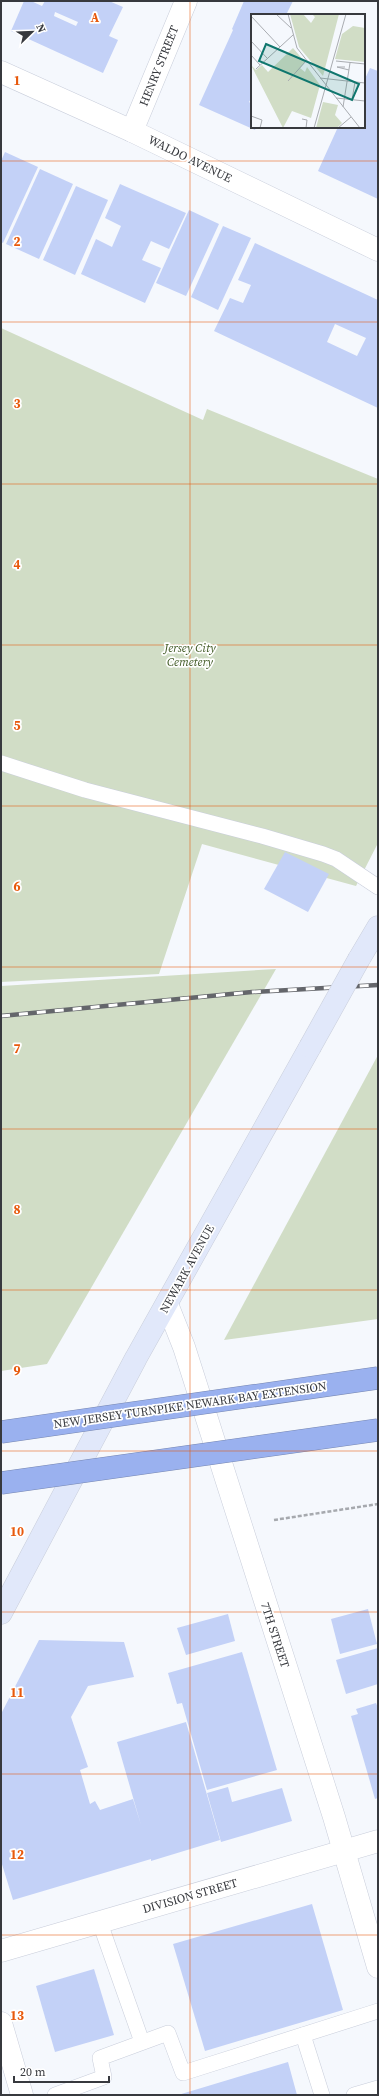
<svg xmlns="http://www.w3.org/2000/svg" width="379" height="2096" font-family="'Source Serif 4',serif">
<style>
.green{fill:#d1ddc6}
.building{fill:#c3d1f7;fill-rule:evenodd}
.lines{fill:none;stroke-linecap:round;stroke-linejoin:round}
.lane-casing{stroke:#c9cedb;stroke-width:16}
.street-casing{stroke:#c9cedb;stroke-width:23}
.secondary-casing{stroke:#c9cedb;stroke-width:23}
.path{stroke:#a6a9ae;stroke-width:2.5;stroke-dasharray:4 2;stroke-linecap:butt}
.lane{stroke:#fff;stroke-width:15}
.street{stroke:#fff;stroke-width:22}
.secondary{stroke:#e1e8fa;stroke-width:22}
.rail-casing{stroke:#64666b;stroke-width:4.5}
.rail{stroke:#fff;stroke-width:3;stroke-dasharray:9;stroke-linecap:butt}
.secondary-bridge-casing{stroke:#c9cedb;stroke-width:23;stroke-linecap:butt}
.highway-bridge-casing{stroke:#7787b1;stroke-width:23;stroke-linecap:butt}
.secondary-bridge{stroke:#e1e8fa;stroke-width:22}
.highway-bridge{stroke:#9ab1ef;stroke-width:22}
.grid{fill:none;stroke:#e8590c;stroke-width:1;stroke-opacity:0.55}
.labels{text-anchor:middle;stroke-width:3.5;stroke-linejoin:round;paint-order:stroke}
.street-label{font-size:12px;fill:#37393e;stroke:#fff}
.park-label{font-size:12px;font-style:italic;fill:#415a25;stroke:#fff}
.inset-road{fill:none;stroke:#a9acb1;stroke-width:1}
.view{fill:#0f766e;fill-opacity:0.15;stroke:#0f766e;stroke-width:2}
.inset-edge{fill:none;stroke:#37393e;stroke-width:2}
.grid-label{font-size:13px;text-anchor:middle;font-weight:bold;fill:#e8590c;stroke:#fff;stroke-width:3.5;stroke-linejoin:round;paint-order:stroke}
</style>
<rect width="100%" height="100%" fill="#f5f8fd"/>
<!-- green -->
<g class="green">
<path d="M1,328L203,420L207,409L378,479V843L356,886L202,844L159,974L1,982Z"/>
<path d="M276,969L47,1364L1,1371V986Z"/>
<path d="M378,1055V1319L224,1340Z"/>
</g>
<!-- building -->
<g class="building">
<path d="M24,1H31L42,6L45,1H109L123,7L109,36L118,40L103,73L11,31ZM55,12L78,22L76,26L54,16Z"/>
<path d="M244,1H293L286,15H252V97L249,102L252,104V127H256L255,130L199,105L233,30L232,29Z"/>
<path d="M370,68L378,71V199L318,171L338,127H364V81Z"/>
<path d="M5,152L38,167L3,243L1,242V161Z"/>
<path d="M40,169L73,184L39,259L6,244Z"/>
<path d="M120,184L186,213L169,249L151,241L142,260L161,268L145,303L81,274L96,239L112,247L121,226L105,218Z"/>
<path d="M76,186L108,200L75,275L43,260Z"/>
<path d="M189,210L219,224L186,296L156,283Z"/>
<path d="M223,226L251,238L218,310L191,297Z"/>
<path d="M255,243L378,300V408L214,331L230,298L243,303L251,285L238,280ZM335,324L366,338L357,356L327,342Z"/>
<path d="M285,852L329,874L308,912L264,889Z"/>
<path d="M368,1609L377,1644L340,1654L331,1619Z"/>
<path d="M228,1614L235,1641L186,1655L177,1628Z"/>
<path d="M39,1640L124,1642L134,1677L88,1686L71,1717L88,1767L80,1770L90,1804L95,1801L100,1810L133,1799L141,1825L117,1742L186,1722L220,1840L151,1861V1859L13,1900L1,1861V1714Z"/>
<path d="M378,1648V1684L346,1694L336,1660Z"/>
<path d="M242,1652L277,1770L207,1790L182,1703L177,1704L168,1673Z"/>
<path d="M376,1703L378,1708V1798L375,1799L351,1716L358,1714L356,1709Z"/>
<path d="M228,1787L232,1802L282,1788L292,1821L221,1842L207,1793Z"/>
<path d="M312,1904L343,2010L205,2051L173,1944Z"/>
<path d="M94,1969L114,2035L55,2052L36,1986Z"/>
<path d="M288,2062L297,2095H178Z"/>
</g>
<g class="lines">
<defs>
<g id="lane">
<path d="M1,763L85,790L262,836L323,854L336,859L378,887"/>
<path d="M100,1923L142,2042"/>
<path d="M303,2035L322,2095"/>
<path d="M55,2095L104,2077L100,2058L168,2033L183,2073L378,2011"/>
<path d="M354,2095L378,2088"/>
</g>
<g id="street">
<path d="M1,72L132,131L378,250"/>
<path d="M132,131L186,1"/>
<path d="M167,1304L184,1347L334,1817L378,1967"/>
<path d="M1,1951L378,1841"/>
<path d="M1,2023L22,2095"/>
</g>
<g id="secondary">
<path d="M359,959L378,927"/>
<path d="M1,1613L136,1358L310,1047"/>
</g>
</defs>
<!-- lane casing -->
<use href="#lane" class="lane-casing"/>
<!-- street casing -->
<use href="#street" class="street-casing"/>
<!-- secondary casing -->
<use href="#secondary" class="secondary-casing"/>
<!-- path -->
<path class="path" d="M274,1520L378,1504"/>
<!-- lane -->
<use href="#lane" class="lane"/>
<!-- street -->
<use href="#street" class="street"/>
<!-- secondary -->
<use href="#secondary" class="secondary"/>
<defs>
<path id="rail" d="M1,1016L252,992L378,985"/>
</defs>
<!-- rail casing -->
<use href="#rail" class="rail-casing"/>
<!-- rail -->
<use href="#rail" class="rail"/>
<defs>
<path id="secondary-bridge" d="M310,1047L359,959"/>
<g id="highway-bridge">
<path d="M1,1432L378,1378"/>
<path d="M1,1483L378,1430"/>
</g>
</defs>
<!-- secondary-bridge casing -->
<use href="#secondary-bridge" class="secondary-bridge-casing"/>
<!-- highway-bridge casing -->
<use href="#highway-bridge" class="highway-bridge-casing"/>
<!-- secondary-bridge -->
<use href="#secondary-bridge" class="secondary-bridge"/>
<!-- highway-bridge -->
<use href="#highway-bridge" class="highway-bridge"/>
</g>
<!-- grid -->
<path class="grid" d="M190,1V2095M1,161H378M1,322H378M1,484H378M1,645H378M1,806H378M1,967H378M1,1129H378M1,1290H378M1,1451H378M1,1612H378M1,1774H378M1,1935H378"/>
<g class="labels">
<!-- street labels -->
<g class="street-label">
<text transform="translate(159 66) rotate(-68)" y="4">HENRY STREET</text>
<text transform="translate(190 159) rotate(26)" y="4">WALDO AVENUE</text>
<text transform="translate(187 1269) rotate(-61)" y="4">NEWARK AVENUE</text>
<text transform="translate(190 1405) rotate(-8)" y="4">NEW JERSEY TURNPIKE NEWARK BAY EXTENSION</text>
<text transform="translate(275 1635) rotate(72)" y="4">7TH STREET</text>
<text transform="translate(190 1896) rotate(-16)" y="4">DIVISION STREET</text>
</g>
<!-- park labels -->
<g class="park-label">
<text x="190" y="652">Jersey City<tspan x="190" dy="14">Cemetery</tspan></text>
</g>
</g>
<!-- overview -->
<g transform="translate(251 14)">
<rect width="114" height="114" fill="#f5f8fd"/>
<path d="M39,0H52L60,9L64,3L61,0H88L72,62L48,33ZM102,12L114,14V48L84,45L91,20ZM42,34L54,48L49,54L54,58L56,53L69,71L60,104L41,97L32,114L0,51L5,56L11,51L17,58ZM72,88L87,91L84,101L91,109L86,114H65Z" fill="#d1ddc6"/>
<path class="inset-road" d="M25,0L40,14M37,0L46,34L109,114M0,2L29,33M0,27L16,44M0,41L9,51M85,47L114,50M94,53H86L98,56M5,55L42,21M69,64L114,69M37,67L55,47M85,84L114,87M101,86L104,68M92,93L99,49M0,102L11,106L9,114M51,105L56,106L55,114M63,114L95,0M87,114L100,103"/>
<path class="view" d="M15,30L108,70L101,86L8,47Z"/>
<rect width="114" height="114" class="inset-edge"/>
</g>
<g class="grid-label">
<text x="95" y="22">A</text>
<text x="17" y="85">1</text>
<text x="17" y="246">2</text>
<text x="17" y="408">3</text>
<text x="17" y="569">4</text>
<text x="17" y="730">5</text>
<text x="17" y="891">6</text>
<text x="17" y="1053">7</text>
<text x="17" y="1214">8</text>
<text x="17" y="1375">9</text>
<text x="17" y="1536">10</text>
<text x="17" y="1697">11</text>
<text x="17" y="1859">12</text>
<text x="17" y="2020">13</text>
</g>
<!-- border -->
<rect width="379" height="2096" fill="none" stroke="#37393e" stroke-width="4"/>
<!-- north arrow -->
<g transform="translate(32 32) rotate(67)" stroke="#ffffff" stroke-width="3" paint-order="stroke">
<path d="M0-3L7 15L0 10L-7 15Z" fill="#37393e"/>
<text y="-6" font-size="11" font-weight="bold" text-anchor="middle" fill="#37393e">N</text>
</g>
<!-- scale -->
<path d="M14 2076v6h95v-6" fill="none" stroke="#37393e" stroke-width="2"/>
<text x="20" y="2076" font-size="12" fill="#37393e" stroke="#ffffff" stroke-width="3" paint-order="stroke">20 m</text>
</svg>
